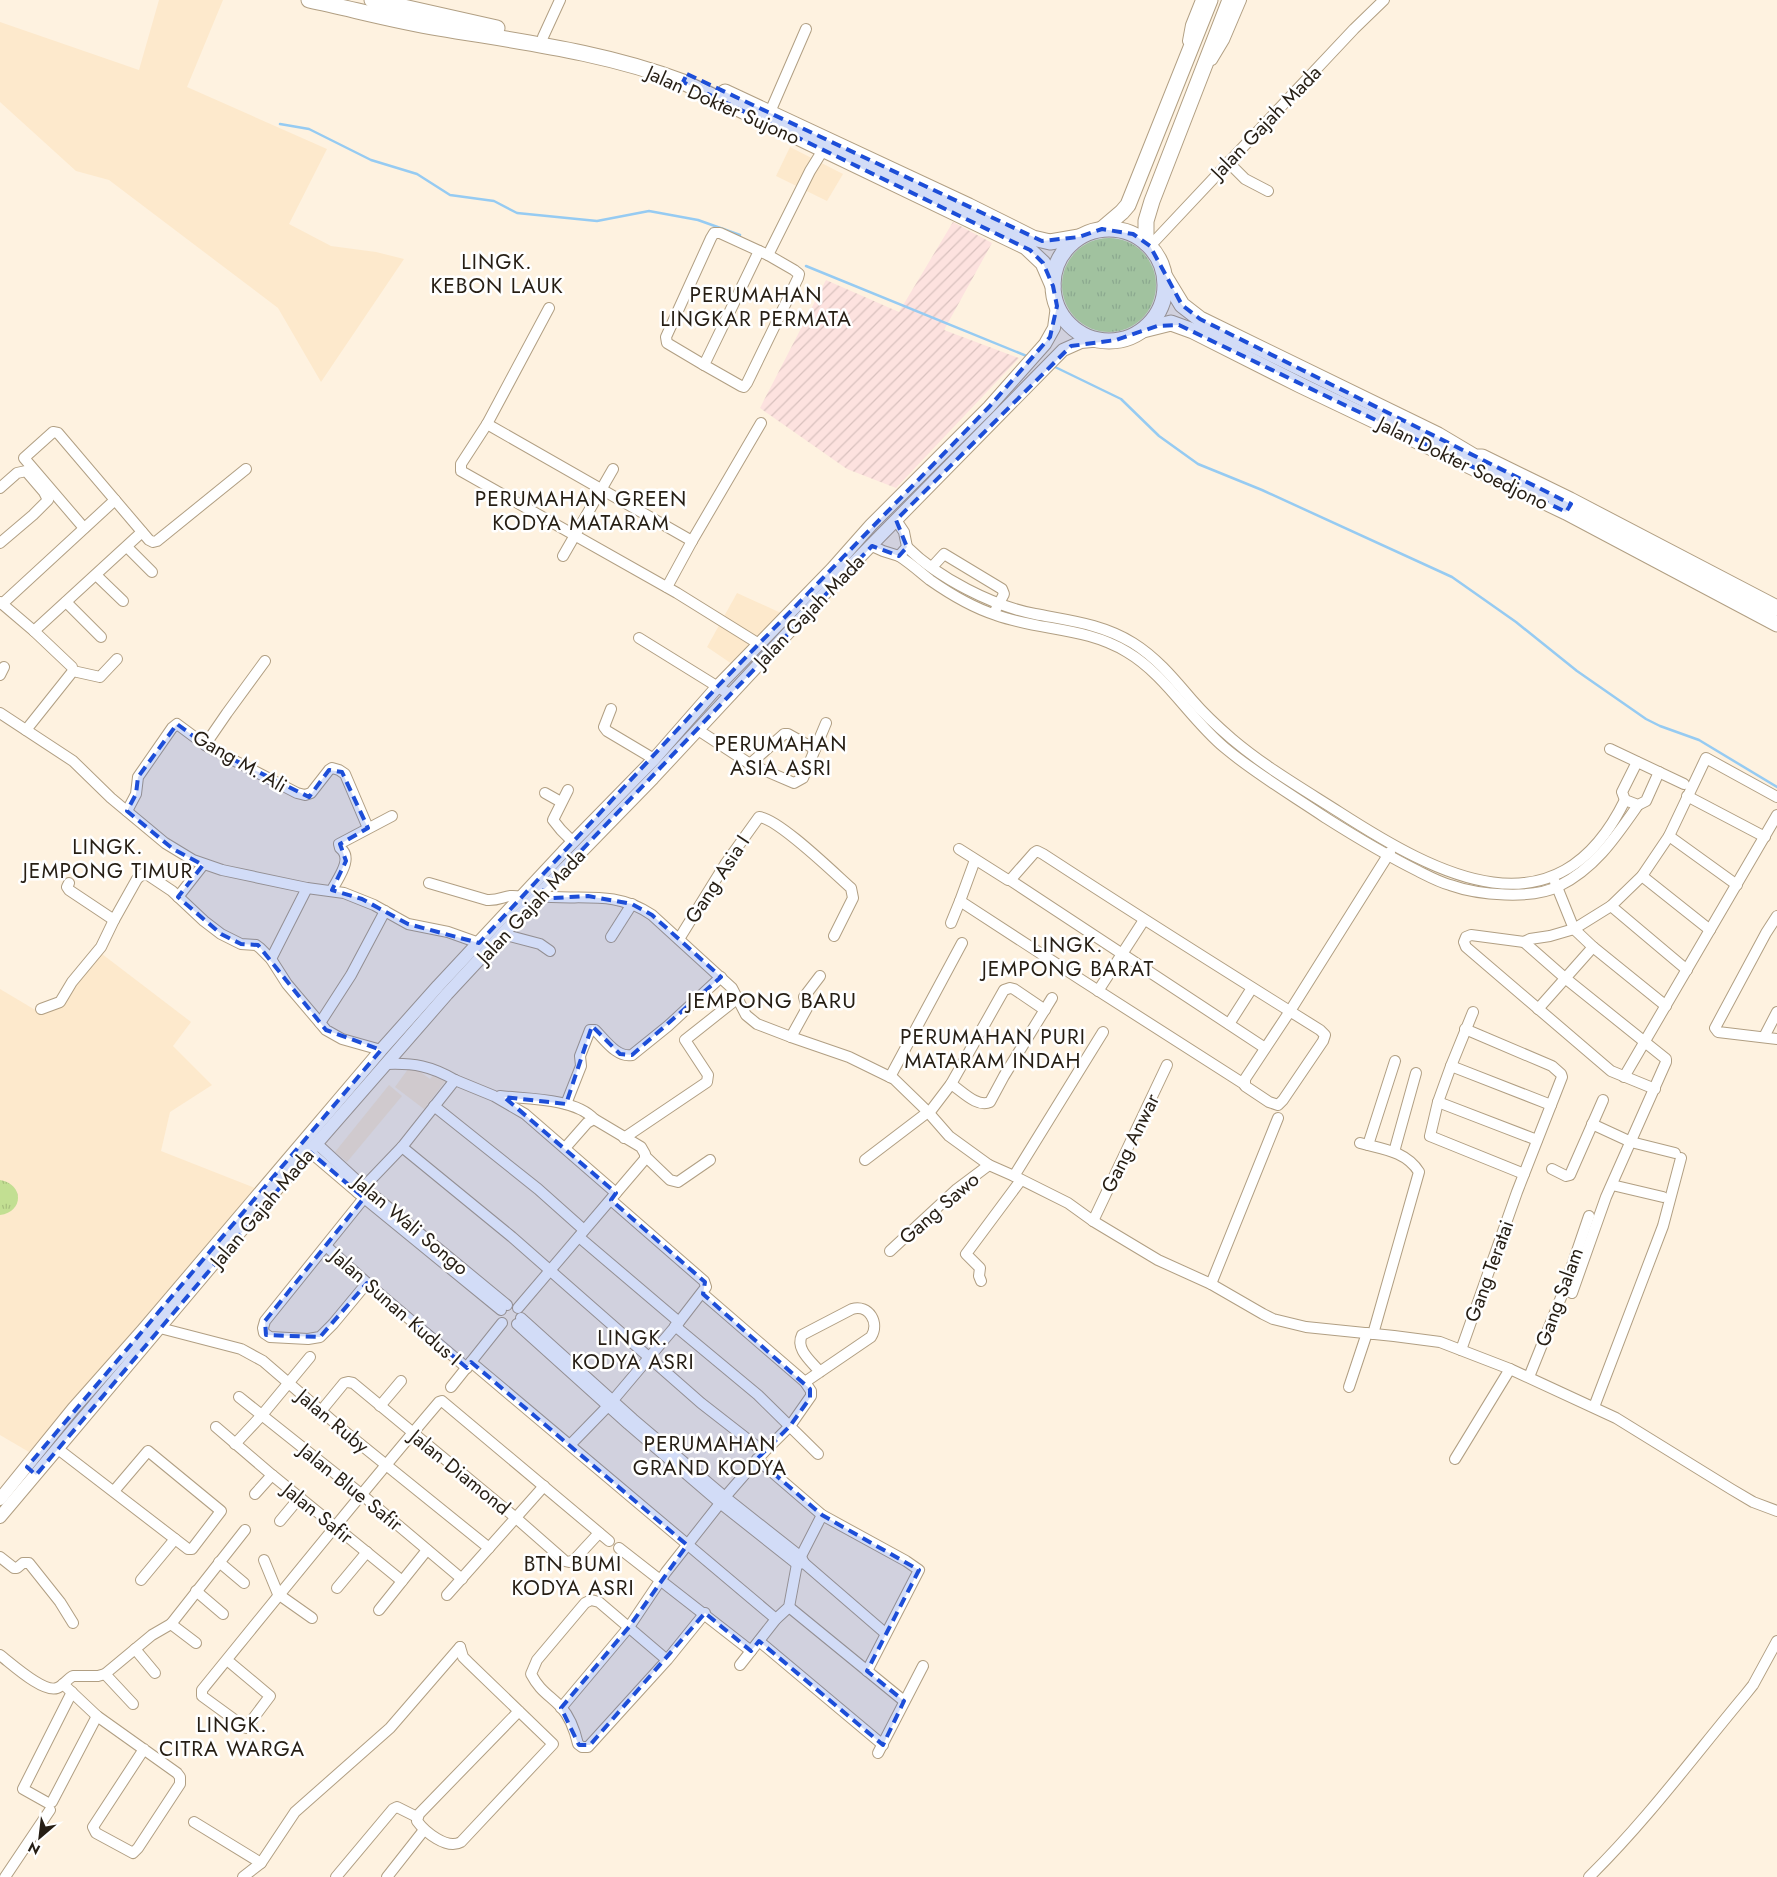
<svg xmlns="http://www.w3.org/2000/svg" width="1777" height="1877" font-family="Jost,sans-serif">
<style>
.built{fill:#fde9cc}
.industrial{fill:url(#industrial-furrows)}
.park{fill:url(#park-tufts)}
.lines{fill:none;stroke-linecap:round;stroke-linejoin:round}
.stream{stroke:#96cbf2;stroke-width:2.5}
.minor-casing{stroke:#b19f83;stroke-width:12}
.major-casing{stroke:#b19f83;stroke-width:14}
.highway-casing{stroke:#b19f83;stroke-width:17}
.minor{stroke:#fff;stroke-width:10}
.major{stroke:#fff;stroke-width:12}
.highway{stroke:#fff;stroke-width:15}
.marked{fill:#1d4ed8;fill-opacity:0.2;stroke:#1d4ed8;stroke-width:4;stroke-dasharray:10 6;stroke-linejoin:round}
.labels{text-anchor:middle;stroke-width:5;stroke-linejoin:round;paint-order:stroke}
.street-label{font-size:20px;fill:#261e14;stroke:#fff}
.neighbourhood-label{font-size:21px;letter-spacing:1px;fill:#261e14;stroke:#fff}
.quarter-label{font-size:22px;letter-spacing:1px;fill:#261e14;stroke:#fff}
</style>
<defs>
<pattern id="industrial-furrows" width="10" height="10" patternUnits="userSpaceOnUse" patternTransform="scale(1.25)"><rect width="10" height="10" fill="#fde2df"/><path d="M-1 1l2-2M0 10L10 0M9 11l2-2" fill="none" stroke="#d9c1be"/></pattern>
<pattern id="park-tufts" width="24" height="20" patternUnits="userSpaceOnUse" patternTransform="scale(1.25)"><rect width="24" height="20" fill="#c2df92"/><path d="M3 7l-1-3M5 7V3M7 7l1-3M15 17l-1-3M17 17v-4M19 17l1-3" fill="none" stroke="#a7bf7d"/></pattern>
</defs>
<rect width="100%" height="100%" fill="#fef2e0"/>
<!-- built -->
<g class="built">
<path d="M159,0H223L187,87L327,149L289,224L331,246L376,252L404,259L321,382L278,308L109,180L76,171L0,102V22L139,70Z"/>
<path d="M790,147L843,174L827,201L776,176Z"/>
<path d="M737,593L781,613L732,664L707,647Z"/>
<path d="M102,954L191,1022L173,1046L212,1085L170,1112L161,1151L255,1188L29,1452L0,1435V989L42,1014Z"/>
<path d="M411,1065L430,1079L437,1071L447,1079L424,1109L395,1087Z"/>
<path d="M389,1085L402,1096L347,1162L335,1152Z"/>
</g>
<!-- industrial -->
<path class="industrial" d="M953,222L992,243L944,330L1019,358L896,488L847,469L760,408L826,280L899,312Z"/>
<!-- park -->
<g class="park">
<circle cx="1109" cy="285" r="47"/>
<path d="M0,1180C24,1184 24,1212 0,1215Z"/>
</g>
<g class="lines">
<!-- stream -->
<g class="stream">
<path d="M280,124L309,129L371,160L417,174L450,195L494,201L517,213L597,221L649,211L698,220L740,235"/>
<path d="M806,266L1029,357"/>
<path d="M1053,366L1121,399L1159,436L1198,464L1262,490L1452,577L1516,622L1577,671L1646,719L1660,726L1699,740L1777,787"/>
</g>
<defs>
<g id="minor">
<path d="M543,37L560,0"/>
<path d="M1188,41L1191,25L1201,0"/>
<path d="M1212,60L1224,40L1241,0"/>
<path d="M770,112L806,29"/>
<path d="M1228,162L1245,179L1268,191"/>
<path d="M1150,246L1354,29L1384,0"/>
<path d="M759,251L704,365L741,386L744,387L747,383L798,278L799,274L794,270L768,255"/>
<path d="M549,308L487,424L461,464V471L677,593L759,644"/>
<path d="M704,365L667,343L666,337L711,238L714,233H720L768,255L810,171L823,150"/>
<path d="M487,424L692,541"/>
<path d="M0,488L17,473L26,471L44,492L48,500L33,515L0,543"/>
<path d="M84,528L24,458L53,432L58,433L149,540L153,542L157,541L246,469"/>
<path d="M872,546L883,551L899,556L907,547L904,532L896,520"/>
<path d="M127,547L152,572"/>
<path d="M907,547C938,578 993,606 1035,614C1071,621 1102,624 1133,643C1157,658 1174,679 1192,700C1204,714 1218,727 1232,739C1265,767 1303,789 1339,812C1437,875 1556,941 1625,800"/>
<path d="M563,556L613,469"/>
<path d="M899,556C910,563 920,572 930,580C950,594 974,608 996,615C1041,631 1086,627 1127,652C1166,675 1190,719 1225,748C1256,774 1292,795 1326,818C1356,837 1386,855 1418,871C1428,876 1439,882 1450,885C1478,895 1532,900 1559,886C1595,868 1615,838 1638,805"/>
<path d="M932,567L944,554L1002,589L1004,594L996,609"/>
<path d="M96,575L123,601"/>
<path d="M667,587L692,541L761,423"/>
<path d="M0,602L34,631L72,667"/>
<path d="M66,602L101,637"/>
<path d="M2,604L115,500"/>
<path d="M34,631L142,532"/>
<path d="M639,638L731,695"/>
<path d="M0,675L4,667"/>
<path d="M611,709L604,727L607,731L654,759"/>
<path d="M0,713L73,761L111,798L165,843L193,860L222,870L307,888L344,893L374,905L408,924L448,932L479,943"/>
<path d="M26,730L73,671L100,677L117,659"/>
<path d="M698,730L750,764L794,783L803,778L826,723"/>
<path d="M205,745L227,713L265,661"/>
<path d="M1610,749L1684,784"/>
<path d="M1637,762L1622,792L1625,800L1638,805L1646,801L1659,772"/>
<path d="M750,764L784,734H788L815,749"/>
<path d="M568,790L553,820L561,830L573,842"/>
<path d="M545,793L561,802"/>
<path d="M1687,796L1765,837"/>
<path d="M127,811L136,794L138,777L172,728L177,724L208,747L297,793L305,795L311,793L329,770L332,768L339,770L345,774L368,828"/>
<path d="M1669,836L1737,885"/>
<path d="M959,849L1008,880L1012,878L1034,853L1037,851L1043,854C1135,914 1227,972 1320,1030L1325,1035L1323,1041L1283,1100L1278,1105L1269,1102L1245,1086V1079L1290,1011L1390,852"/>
<path d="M975,860L960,901L1083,981L1244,1084"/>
<path d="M1642,876L1710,930"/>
<path d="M1010,880L1265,1048"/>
<path d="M1555,882L1574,929L1593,947L1666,1006"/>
<path d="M69,883L67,887L69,890L114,920L137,879L143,874L148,875L172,891L204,921L221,934L241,944L256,945L260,948L271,959L287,984L326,1030L342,1039L381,1050"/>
<path d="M429,883L487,900C503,901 505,893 521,897"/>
<path d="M332,890C338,878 354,858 340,848L339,844L392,816"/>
<path d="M538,896C579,901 614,889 652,915L732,988L746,1015L757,1024L791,1037L849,1057L894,1079L928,1112L949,1136L989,1165L1014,1176L1068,1203L1093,1221L1158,1260L1211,1284L1263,1314L1273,1319L1306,1327L1394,1336L1440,1342L1510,1369L1616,1418L1731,1489L1753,1502L1777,1511"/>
<path d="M178,897L203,865"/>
<path d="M1611,906L1687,970"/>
<path d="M1777,916L1766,933L1715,1028L1718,1032L1777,1039"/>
<path d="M951,923L960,901"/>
<path d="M502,934L540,944L550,951"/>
<path d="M611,937L632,904"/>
<path d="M679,939L726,863L759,817C778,818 835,874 851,888L853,898L834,936"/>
<path d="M1524,942L1565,978L1666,1059V1062L1606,1197L1572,1293"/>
<path d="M271,959L307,888"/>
<path d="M1098,991L1144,920"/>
<path d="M41,1009L60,1002L72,982L101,947L114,920"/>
<path d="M1538,1009L1593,947"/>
<path d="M1473,1012L1451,1066L1438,1102L1430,1136L1524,1174"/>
<path d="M320,1023L351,975L385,911"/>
<path d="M1229,1024L1252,988"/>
<path d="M791,1037L807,1008L804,997L820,976"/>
<path d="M1764,1037L1777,1012"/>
<path d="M387,1064C414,1063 431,1066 455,1080"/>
<path d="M1451,1066L1551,1105"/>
<path d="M890,1077L962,943"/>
<path d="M1624,1077L1777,815"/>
<path d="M951,1084C962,1091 977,1108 990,1102L1004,1076L1052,998"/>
<path d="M1655,1089L1611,1071L1466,947L1464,942L1466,937L1471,935L1524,942L1530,939L1550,936L1574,929L1611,906L1642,876L1669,836L1706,758L1777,797"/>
<path d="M500,1096C527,1099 575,1098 594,1119"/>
<path d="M1438,1102L1537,1140"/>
<path d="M566,1104L581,1066L580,1056L590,1030H595C605,1040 617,1058 632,1055L668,1026L721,977"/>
<path d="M434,1106L538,1189L584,1230"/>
<path d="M929,1113L951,1084L1004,990L1010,988L1014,989L1045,1010"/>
<path d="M1592,1124L1631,1142L1675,1153"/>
<path d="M624,1138L707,1082L708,1075L685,1040L738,998"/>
<path d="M316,1143L366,1189L507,1305"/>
<path d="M1360,1143C1382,1149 1406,1151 1419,1172L1373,1334"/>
<path d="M1368,1145L1395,1061"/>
<path d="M402,1147L512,1237L701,1403L764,1452"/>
<path d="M310,1152L364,1198L501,1310"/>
<path d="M1394,1152L1416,1073"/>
<path d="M645,1156L670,1180L678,1182L710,1160"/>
<path d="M865,1160L928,1112"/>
<path d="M1552,1169L1566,1176L1570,1175L1603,1100"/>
<path d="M1014,1176L1103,1032"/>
<path d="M1612,1185L1663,1197"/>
<path d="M358,1193L402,1147L455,1080L494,1096L525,1114L616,1193"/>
<path d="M364,1198L265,1321L263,1328L264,1333L270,1337L308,1339L320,1337L333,1324L367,1283"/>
<path d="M1093,1221L1167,1065"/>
<path d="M579,1237L679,1322"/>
<path d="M326,1246L367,1283L467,1368"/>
<path d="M890,1251L957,1189L989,1165"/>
<path d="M981,1281L979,1276L980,1268L966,1254L1021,1180"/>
<path d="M1211,1284L1278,1118"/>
<path d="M518,1308L645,1159V1154L641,1147L594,1119L587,1123L565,1148"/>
<path d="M517,1324L628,1424L720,1503L797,1564L804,1563L801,1557L725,1497L633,1419L521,1318"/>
<path d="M675,1326L758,1395L818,1454"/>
<path d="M160,1328L241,1349L263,1361L349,1435L489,1548"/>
<path d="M1461,1350L1517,1192L1562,1077L1561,1074L1552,1066L1465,1029"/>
<path d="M471,1362L776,1619"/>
<path d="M1529,1377L1562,1295L1589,1216"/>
<path d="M805,1382L871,1337C880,1323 869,1304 852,1309L802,1335C795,1349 811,1361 820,1372"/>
<path d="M451,1387L502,1323"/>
<path d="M1349,1387L1367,1333"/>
<path d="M239,1397L361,1494L462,1579"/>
<path d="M380,1406L401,1381"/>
<path d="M1594,1407L1663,1226L1681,1158"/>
<path d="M321,1411L344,1383L348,1382L353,1383L516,1518L565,1561L569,1562L574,1560L599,1533"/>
<path d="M216,1427L272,1475L402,1581"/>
<path d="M235,1444L262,1415L310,1357"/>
<path d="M571,1444L609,1405L679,1322L706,1287L704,1281L611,1200"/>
<path d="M58,1449L175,1539L141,1580"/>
<path d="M757,1459L822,1515L906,1561L919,1570L867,1671"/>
<path d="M1455,1459L1510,1369"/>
<path d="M114,1491L148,1451L221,1511L192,1549H188L175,1539"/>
<path d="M255,1494L272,1475"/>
<path d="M280,1521L300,1497"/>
<path d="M619,1548L751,1651"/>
<path d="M0,1557L14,1568H17L23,1563H29L60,1602L73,1623"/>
<path d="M264,1560L278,1594L312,1618"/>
<path d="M219,1562L244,1583"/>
<path d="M804,1563L885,1633"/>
<path d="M337,1588L367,1552"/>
<path d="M196,1591L223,1614"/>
<path d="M447,1595L544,1486"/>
<path d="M789,1607L904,1701"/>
<path d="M379,1610L427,1550"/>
<path d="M171,1624L196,1643"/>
<path d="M759,1641L883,1745"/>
<path d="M460,1647L463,1657L469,1663L553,1744L461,1842C447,1850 425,1832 417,1821L419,1814L519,1711"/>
<path d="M135,1649L155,1673"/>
<path d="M0,1655C12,1664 43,1693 57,1688C63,1686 67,1679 73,1676H98L105,1674L152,1635L171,1624L245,1530"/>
<path d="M227,1660L270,1696L246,1728L202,1696V1690C280,1594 358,1497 439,1402L442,1401L609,1541"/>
<path d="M667,1660L599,1602L591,1600L585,1603L537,1660L531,1674C540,1691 548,1694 561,1707C570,1717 575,1731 578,1744L582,1747H588L667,1660L705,1613"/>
<path d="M740,1665L776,1619L789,1607L797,1564L822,1515"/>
<path d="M105,1674L133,1704"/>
<path d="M63,1684L97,1716L177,1773L180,1777V1784L138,1848L133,1853L96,1833L93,1827L144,1749"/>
<path d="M72,1692L23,1789L48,1803L52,1802L97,1716"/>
<path d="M561,1708L629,1627L666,1572L725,1497L764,1452L790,1426L811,1396V1391L805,1382L702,1293"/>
<path d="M878,1753L923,1666"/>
<path d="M194,1822L261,1863"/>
<path d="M5,1877L50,1810"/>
<path d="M243,1877L261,1863L295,1812L390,1728L460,1647"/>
<path d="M336,1877L393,1809L397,1807L417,1817"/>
<path d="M387,1877L424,1830"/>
<path d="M1589,1877C1646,1821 1694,1756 1745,1695L1753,1685L1777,1641"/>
</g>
<g id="major">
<path d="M0,1499L73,1409L143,1330L381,1050L438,986L563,852L654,759L718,686L832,569L871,525L989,407L1045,344L1054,328L1057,306"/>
<path d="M0,1517L256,1213L447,994L538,896L653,778L840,577L1063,350L1081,342L1102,340"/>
</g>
<g id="highway">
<path d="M309,0C352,9 395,21 439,28C521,42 605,52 683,82L1026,247L1043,263L1053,286"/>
<path d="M372,0L497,28"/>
<path d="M725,92L969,206L1033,238L1050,242L1079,237"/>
<path d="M1102,229L1122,212L1128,205L1210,0"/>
<circle cx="1109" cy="285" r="56"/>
<path d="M1146,243V221L1152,201L1230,0"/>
<path d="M1165,277L1182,305L1200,319L1438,435L1475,457H1482L1570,500L1777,608"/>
<path d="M1143,330L1171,323L1193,331L1300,385L1566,512L1777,624"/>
</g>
</defs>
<!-- minor casing -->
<use href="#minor" class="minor-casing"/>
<!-- major casing -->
<use href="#major" class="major-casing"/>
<!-- highway casing -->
<use href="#highway" class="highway-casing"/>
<!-- minor -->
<use href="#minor" class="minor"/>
<!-- major -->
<use href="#major" class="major"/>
<!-- highway -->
<use href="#highway" class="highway"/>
</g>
<!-- marked area -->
<path class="marked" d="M687,74L1042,241L1079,237L1102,229L1133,234L1150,246L1182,305L1200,319L1571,504L1566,512L1179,325L1157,326L1116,340L1071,346L896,520L907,547L899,556L872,546L535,899L588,896L632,904L652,915L721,977L632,1055L620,1054L592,1026L566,1104L504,1097L616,1193L611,1200L705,1282L703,1294L810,1389V1398L790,1426L757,1459L822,1515L919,1570L867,1671L904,1701L883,1745L759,1641L751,1651L705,1613L590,1745H579L561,1708L629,1627L687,1545L471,1362L467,1368L367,1283L320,1337L266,1335L265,1321L364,1198L310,1152L36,1475L27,1467L381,1050L326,1030L258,945L241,944L221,934L178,897L203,865L173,849L127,811L136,794L138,777L177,724L208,747L309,797L329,770L342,772L368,828L340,844L346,861L332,890L362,899L408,924L479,943L718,686L989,407L1050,337L1057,306L1053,286L1043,263L1030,250L683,82Z"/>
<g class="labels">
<!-- street labels -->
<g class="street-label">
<text transform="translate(723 105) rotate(24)" y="7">Jalan Dokter Sujono</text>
<text transform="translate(1266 122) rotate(-46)" y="7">Jalan Gajah Mada</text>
<text transform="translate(1463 463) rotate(26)" y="7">Jalan Dokter Soedjono</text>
<text transform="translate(809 611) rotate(-46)" y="7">Jalan Gajah Mada</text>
<text transform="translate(240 761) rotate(30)" y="7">Gang M. Ali</text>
<text transform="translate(717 879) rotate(-57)" y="7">Gang Asia I</text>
<text transform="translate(531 906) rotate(-47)" y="7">Jalan Gajah Mada</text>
<text transform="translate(1130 1143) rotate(-64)" y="7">Gang Anwar</text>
<text transform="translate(262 1208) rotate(-50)" y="7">Jalan Gajah Mada</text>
<text transform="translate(939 1208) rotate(-41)" y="7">Gang Sawo</text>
<text transform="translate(411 1225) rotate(40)" y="7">Jalan Wali Songo</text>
<text transform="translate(1489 1271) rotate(-70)" y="7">Gang Teratai</text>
<text transform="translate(1559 1297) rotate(-70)" y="7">Gang Salam</text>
<text transform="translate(396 1307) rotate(41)" y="7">Jalan Sunan Kudus I</text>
<text transform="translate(333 1421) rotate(40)" y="7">Jalan Ruby</text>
<text transform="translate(460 1472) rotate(39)" y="7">Jalan Diamond</text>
<text transform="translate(351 1487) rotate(39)" y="7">Jalan Blue Safir</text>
<text transform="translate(318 1513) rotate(39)" y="7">Jalan Safir</text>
</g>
<!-- neighbourhood labels -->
<g class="neighbourhood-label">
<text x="497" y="269">LINGK.<tspan x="497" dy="24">KEBON LAUK</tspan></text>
<text x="756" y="302">PERUMAHAN<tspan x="756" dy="24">LINGKAR PERMATA</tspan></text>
<text x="581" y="506">PERUMAHAN GREEN<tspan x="581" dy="24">KODYA MATARAM</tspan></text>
<text x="781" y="751">PERUMAHAN<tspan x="781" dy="24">ASIA ASRI</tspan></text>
<text x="108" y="854">LINGK.<tspan x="108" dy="24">JEMPONG TIMUR</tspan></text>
<text x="1068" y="952">LINGK.<tspan x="1068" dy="24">JEMPONG BARAT</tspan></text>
<text x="993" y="1044">PERUMAHAN PURI<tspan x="993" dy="24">MATARAM INDAH</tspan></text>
<text x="633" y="1345">LINGK.<tspan x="633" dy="24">KODYA ASRI</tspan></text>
<text x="710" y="1451">PERUMAHAN<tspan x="710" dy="24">GRAND KODYA</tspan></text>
<text x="573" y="1571">BTN BUMI<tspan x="573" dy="24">KODYA ASRI</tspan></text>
<text x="232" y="1732">LINGK.<tspan x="232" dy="24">CITRA WARGA</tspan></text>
</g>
<!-- quarter labels -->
<g class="quarter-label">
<text x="772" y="1008">JEMPONG BARU</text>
</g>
</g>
<!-- north arrow -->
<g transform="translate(40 1837) rotate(208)" stroke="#ffffff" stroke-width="4" paint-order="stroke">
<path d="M0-4L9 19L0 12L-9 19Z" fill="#261e14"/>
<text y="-8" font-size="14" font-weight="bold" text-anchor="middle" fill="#261e14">N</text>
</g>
</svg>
